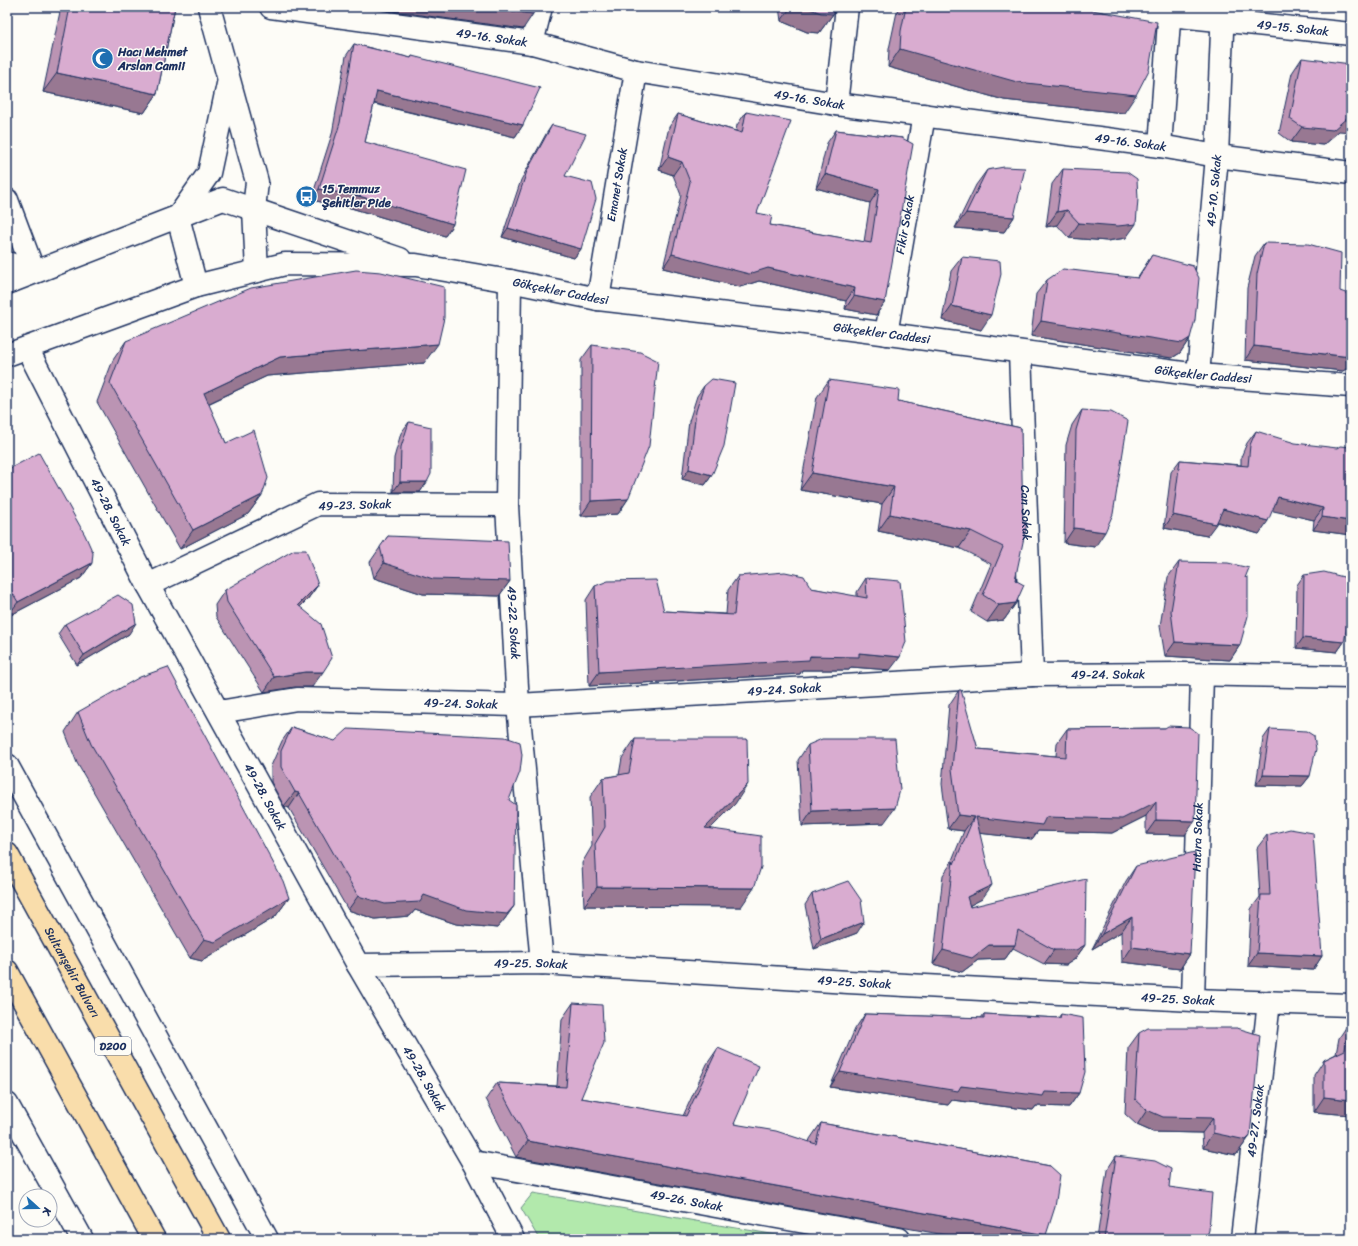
<svg xmlns="http://www.w3.org/2000/svg" width="1358" height="1246" font-family="Sriracha,sans-serif">
<style>
.green{fill:#b2e9ac;stroke:#668c85}
.lines{fill:none;stroke-linecap:round;stroke-linejoin:round}
.street-casing{stroke:#1b2f5e;stroke-width:25}
.secondary-casing{stroke:#1b2f5e;stroke-width:25}
.highway-casing{stroke:#1b2f5e;stroke-width:25}
.street{stroke:#fdfcf7;stroke-width:22}
.secondary{stroke:#fdfcf7;stroke-width:22}
.highway{stroke:#f9ddab;stroke-width:22}
.wall{fill:#bb94b3;stroke:#1b2f5e}
.shaded-wall{fill:#987892;stroke:#1b2f5e}
.building{fill:#d9acd0;stroke:#1b2f5e}
.labels{text-anchor:middle;stroke-width:3;stroke-linejoin:round;paint-order:stroke}
.shield{fill:#fdfcf7;stroke:#5f6c8c;stroke-width:1}
.shield-label{font-size:11px;font-weight:bold;fill:#1b2f5e}
.street-label{font-size:12px;fill:#1b2f5e;stroke:#fdfcf7}
.poi-label{font-size:12px;font-weight:bold;fill:#1b2f5e;stroke:#fdfcf7;text-anchor:start}
</style>
<rect width="100%" height="100%" fill="#fdfcf7"/>
<filter id="ink" filterUnits="userSpaceOnUse"><feTurbulence type="fractalNoise" baseFrequency=".025" numOctaves="2"/><feDisplacementMap in="SourceGraphic" scale="8" xChannelSelector="R" yChannelSelector="G"/><feConvolveMatrix kernelMatrix="1 2 1 2 8 2 1 2 1" color-interpolation-filters="sRGB"/></filter>
<g filter="url(#ink)">
<!-- green -->
<path class="green" d="M533,1193L800,1239H539L521,1208Z"/>
<g class="lines">
<defs>
<g id="street">
<path d="M209,7L257,182L254,209L257,271"/>
<path id="s1" d="M271,7L532,43L636,71L836,104L1160,146L1217,156L1351,173"/>
<path id="s2" d="M1092,7L1351,34"/>
<path d="M532,43L541,7"/>
<path d="M836,104L847,7"/>
<path d="M1160,146L1170,7"/>
<path d="M7,200L34,272"/>
<path d="M7,263L34,272"/>
<path id="s3" d="M510,281L507,505L518,705L542,963"/>
<path d="M196,286L178,217L209,173L228,84"/>
<path id="s4" d="M598,299L636,71"/>
<path id="s5" d="M886,334L924,115"/>
<path id="s6" d="M27,348L148,585L358,965L473,1162L513,1239"/>
<path id="s7" d="M1020,352L1032,675"/>
<path id="s8" d="M1198,375L1217,156L1223,7"/>
<path d="M148,585L318,504L507,505"/>
<path id="s9" d="M219,712L297,699L518,705L1032,675L1183,674L1351,677"/>
<path id="s10" d="M358,965L542,963L848,982L1193,1000L1351,1005"/>
<path id="s11" d="M1193,1000L1202,675"/>
<path id="s12" d="M473,1162L899,1239"/>
<path id="s13" d="M1242,1239L1269,1002"/>
</g>
<g id="secondary">
<path d="M7,283L223,199L400,259"/>
<path id="s14" d="M7,355L196,286L285,264L416,265L510,281L598,299L805,323L1198,375L1351,386"/>
<path d="M7,765L267,1239"/>
<path d="M7,1104L82,1239"/>
</g>
<g id="highway">
<path id="s15" d="M7,854L219,1239"/>
<path d="M7,971L154,1239"/>
</g>
</defs>
<!-- street casing -->
<use href="#street" class="street-casing"/>
<!-- secondary casing -->
<use href="#secondary" class="secondary-casing"/>
<!-- highway casing -->
<use href="#highway" class="highway-casing"/>
<!-- street -->
<use href="#street" class="street"/>
<!-- secondary -->
<use href="#secondary" class="secondary"/>
<!-- highway -->
<use href="#highway" class="highway"/>
</g>
<!-- wall -->
<g class="wall">
<path d="M61,7H175L157,94L144,113L43,92Z"/>
<path d="M779,7H835L833,14L819,33L807,32L781,21Z"/>
<path d="M898,7H1076L1124,113L1004,100L888,67L889,49Z"/>
<path d="M354,44L411,58L412,56L523,125L515,137L374,104L365,142L453,224L445,236L351,208L311,200L332,134L346,56Z"/>
<path d="M1302,58L1339,131L1323,145L1291,142L1279,133L1292,73Z"/>
<path d="M746,112L757,213L770,225L864,242L870,203L816,188L827,143L836,130L902,138L885,302L876,315L845,309L846,301L759,281L740,287L663,268L681,195L673,175L659,170L669,127L678,114L736,131L737,125Z"/>
<path d="M552,125L565,176L581,249L574,258L502,237L521,180L546,134Z"/>
<path d="M1063,169L1126,238L1107,241L1069,238L1057,225L1046,227L1052,184Z"/>
<path d="M987,170L1014,217L1004,232L955,228L976,185Z"/>
<path d="M1264,243L1340,291L1346,369L1343,371L1245,360L1247,288L1255,256Z"/>
<path d="M1152,255L1190,338L1180,353L1172,358L1031,336L1036,294L1047,280L1137,278Z"/>
<path d="M962,257L981,330L942,320L951,271Z"/>
<path d="M126,341L424,363L267,376L208,404L226,443L262,495L248,514L180,549L97,402L113,360Z"/>
<path d="M592,345L628,499L618,514L581,516V360Z"/>
<path d="M829,380L898,401L1021,428L1015,580L1016,603L1004,620L987,622L971,612L991,564L959,548L878,531L882,504L800,490L817,397Z"/>
<path d="M704,386L712,475L705,485L682,479L689,421L697,396Z"/>
<path d="M1082,410L1095,547L1064,543L1066,445L1072,425Z"/>
<path d="M409,422L427,482L420,492H393L394,458L401,433Z"/>
<path d="M1256,431L1351,535L1313,530L1314,520L1272,510L1259,534L1216,522L1207,536L1164,528L1171,472L1180,460L1241,465V457L1247,443Z"/>
<path d="M7,470L92,563L81,578L7,617Z"/>
<path d="M388,536L510,581L499,596L423,594L374,578L370,562Z"/>
<path d="M1179,562L1245,578L1240,645L1230,660L1165,656L1160,626L1168,577Z"/>
<path d="M1304,575L1344,642L1337,652L1296,648L1297,585Z"/>
<path d="M738,576L811,588L857,597V592L866,578L890,670L851,667L849,670H802L800,674L589,686L586,600L595,586L664,611L726,614L728,590Z"/>
<path d="M318,585L307,600L300,607L312,687H295L264,692L216,617L215,605L225,590Z"/>
<path d="M65,624L129,634L77,665L58,634Z"/>
<path d="M959,690L978,749L1056,756L1057,743L1067,729L1165,728L1185,835L1146,834V816L1112,833L1038,831L1032,839L979,833L982,899L970,905V907L1085,945L1075,959L1066,965L1044,964L1013,948L1005,959L978,960L962,972L933,964L943,875L950,865L964,831L948,829L942,784L949,705Z"/>
<path d="M78,712L289,898L275,917L202,961L190,958L77,763L65,732Z"/>
<path d="M292,727L509,800L514,906L504,920L497,928L456,924L415,910L410,916L375,919L348,910L289,808L284,806L271,782V766L282,741Z"/>
<path d="M1270,729L1310,776L1302,786L1256,785L1263,739Z"/>
<path d="M635,739L735,804L710,829L741,907L584,906L582,863L592,846L590,797L603,778L619,775L622,758Z"/>
<path d="M808,745L884,823L802,826L798,760Z"/>
<path d="M1267,835L1322,956L1313,970L1248,966L1251,909L1260,897L1257,848Z"/>
<path d="M1136,866L1190,954L1180,969L1122,962L1121,932L1092,949L1126,881Z"/>
<path d="M1351,890V905L1346,903Z"/>
<path d="M812,894L857,933L814,949L805,905Z"/>
<path d="M573,1003L581,1098L683,1116L707,1064L718,1048L734,1124L809,1142L810,1139L821,1123L1050,1166L516,1157L486,1099L497,1083L557,1086L562,1019Z"/>
<path d="M865,1014L981,1018L984,1014L1058,1018L1061,1014L1079,1093L1069,1107L1036,1106L1033,1110L952,1100L948,1105L830,1087L855,1029Z"/>
<path d="M1349,1023H1351V1115L1314,1112V1075L1324,1060L1336,1054L1339,1038Z"/>
<path d="M1139,1033L1250,1136L1239,1151L1236,1155L1203,1148L1202,1133L1153,1132L1137,1125L1125,1114L1128,1048Z"/>
<path d="M1116,1156L1169,1187L1206,1239H1097L1107,1170Z"/>
</g>
<!-- shaded-wall -->
<g class="shaded-wall">
<path d="M362,7H480L533,14L523,29Z"/>
<path d="M791,7H805L833,14L819,33L807,32L781,21Z"/>
<path d="M900,49L1136,95L1124,113L1004,100L888,67Z"/>
<path d="M57,73L157,94L144,113L43,92Z"/>
<path d="M377,91L523,125L515,137L368,102Z"/>
<path d="M1349,116H1351V132L1339,131L1323,145L1291,142L1302,127Z"/>
<path d="M668,157L682,162L673,175L659,170Z"/>
<path d="M825,174L879,189L870,203L816,188Z"/>
<path d="M319,189L359,196L453,224L445,236L351,208L311,200Z"/>
<path d="M1067,210L1057,225L1046,227L1057,212Z"/>
<path d="M966,213L1014,217L1004,232L955,228Z"/>
<path d="M1079,223L1136,224L1126,238L1107,241L1069,238Z"/>
<path d="M508,228L581,249L574,258L502,237Z"/>
<path d="M672,254L768,268L855,288L846,301L759,281L740,287L663,268Z"/>
<path d="M854,296L885,302L876,315L845,309Z"/>
<path d="M952,306L991,315L981,330L942,320Z"/>
<path d="M1041,321L1190,338L1180,353L1172,358L1031,336Z"/>
<path d="M438,344L424,363L267,376L190,412L204,393L280,357Z"/>
<path d="M1254,346L1351,357V370L1346,369L1343,371L1245,360Z"/>
<path d="M689,469L712,475L705,485L682,479Z"/>
<path d="M812,473L894,487L882,504L800,490Z"/>
<path d="M400,482H427L420,492H393Z"/>
<path d="M262,495L248,514L180,549L193,530Z"/>
<path d="M1278,497L1323,508L1314,520L1269,510Z"/>
<path d="M628,499L618,514L581,516L591,501Z"/>
<path d="M1223,509L1268,521L1259,534L1215,521Z"/>
<path d="M890,514L971,531L959,548L878,531Z"/>
<path d="M1173,515L1216,524L1207,536L1164,528Z"/>
<path d="M1322,517L1351,521V535L1313,530Z"/>
<path d="M1074,528L1105,532L1095,547L1064,543Z"/>
<path d="M92,563L81,578L7,617L18,602Z"/>
<path d="M384,563L510,581L499,596L423,594L374,578Z"/>
<path d="M318,585L307,600L288,619L298,605Z"/>
<path d="M1016,603L1004,620L987,622L999,605Z"/>
<path d="M136,623L129,634L77,665L84,655Z"/>
<path d="M1303,638L1344,642L1337,652L1296,648Z"/>
<path d="M1175,642L1240,645L1230,660L1165,656Z"/>
<path d="M859,653L900,657L890,670L851,667L849,670H802L800,674L589,686L599,672Z"/>
<path d="M305,672H323L312,687H295L264,692L274,677Z"/>
<path d="M1263,775L1310,776L1302,786L1256,785Z"/>
<path d="M748,784L735,804L692,847L705,828Z"/>
<path d="M295,792L299,793L289,808L284,806Z"/>
<path d="M1156,802L1146,816L1112,833L1038,831L1032,839L968,832L976,817H1046Z"/>
<path d="M895,808L884,823L802,826L812,811Z"/>
<path d="M958,815L974,817L964,831L948,829Z"/>
<path d="M1156,820L1195,821L1185,835L1146,834Z"/>
<path d="M992,885L982,899L957,912L967,897Z"/>
<path d="M597,887L754,888L741,907L584,906Z"/>
<path d="M424,895L514,906L504,920L497,928L456,924L415,910L410,916L375,919L348,910L358,896Z"/>
<path d="M1351,896V905L1346,903Z"/>
<path d="M289,898L275,917L202,961L190,958L204,939Z"/>
<path d="M1132,917L1121,932L1092,949L1102,934Z"/>
<path d="M864,922L857,933L814,949L821,939Z"/>
<path d="M989,945H1015L1005,959L978,960L962,972L933,964L943,950Z"/>
<path d="M1085,945L1075,959L1066,965L1044,964L1054,950Z"/>
<path d="M1132,947L1190,954L1180,969L1122,962Z"/>
<path d="M1257,953L1322,956L1313,970L1248,966Z"/>
<path d="M840,1072L961,1086L1079,1093L1069,1107L1036,1106L1033,1110L952,1100L948,1105L830,1087Z"/>
<path d="M1324,1097L1351,1100V1115L1314,1112Z"/>
<path d="M1147,1110L1213,1118L1202,1133L1153,1132L1137,1125Z"/>
<path d="M1213,1133L1250,1136L1239,1151L1236,1155L1203,1148Z"/>
<path d="M528,1141L1046,1235L1044,1239H967L516,1157Z"/>
</g>
<!-- building -->
<g class="building">
<path d="M70,7H175L157,94L57,73Z"/>
<path d="M480,7H535L533,14Z"/>
<path d="M805,7H835L833,14L821,13Z"/>
<path d="M906,7H1076L1157,22L1149,70L1136,95L1017,82L900,49L901,31Z"/>
<path d="M354,44L411,58L412,56L540,88L523,125L377,91L365,142L466,170L453,224L359,196L319,189L340,123Z"/>
<path d="M1302,58L1351,64V116H1349L1333,130L1302,127L1290,119Z"/>
<path d="M746,112L791,121L757,213L772,216L770,225L871,243L879,189L825,174L836,130L902,138L913,144L885,302L854,296L855,288L768,268L749,274L672,254L690,182L682,162L668,157L678,114L742,133Z"/>
<path d="M552,125L586,134L565,176L592,183L596,199L581,249L508,228L527,171Z"/>
<path d="M1004,167L1025,168L1014,217L966,213L987,170Z"/>
<path d="M1063,169L1127,172L1137,179L1138,199L1136,224L1118,226L1079,223L1067,210L1057,212Z"/>
<path d="M1264,243L1308,244L1341,253L1340,291L1351,295V357L1254,346L1257,274Z"/>
<path d="M1152,255L1193,266L1199,278L1195,320L1190,338L1182,343L1041,321L1047,280L1063,269L1138,278Z"/>
<path d="M962,257L1000,261L1001,274L991,315L952,306Z"/>
<path d="M356,270L381,272L444,287V318L438,344L280,357L204,393L226,443L254,430L268,478L262,495L193,530L110,383L126,341L251,288Z"/>
<path d="M592,345L640,352L658,361L649,446L628,499L591,501Z"/>
<path d="M712,379L735,383L724,446L712,475L689,469L696,411L704,386Z"/>
<path d="M829,380L899,390L898,401L1021,428L1023,522L1027,523L1015,580L1024,585L1016,603L999,605L983,595L1003,547L971,531L890,514L894,487L812,473Z"/>
<path d="M1082,410L1111,412L1128,421L1113,514L1105,532L1074,528L1076,430Z"/>
<path d="M409,422L431,427V474L427,482H400L401,447Z"/>
<path d="M1256,431L1295,443L1337,448L1340,446L1351,447V521L1322,517L1323,508L1278,497L1268,521L1223,509L1216,524L1173,515L1180,460L1248,466L1250,445Z"/>
<path d="M39,453L85,535L93,553L92,563L18,602L7,584V470Z"/>
<path d="M388,536L508,541L510,581L433,579L384,563L380,547Z"/>
<path d="M294,550H306L318,585L298,605L321,624L332,658L323,672H305L274,677L227,602L225,590Z"/>
<path d="M1179,562L1228,563L1249,568L1245,578L1248,577V616L1240,645L1175,642L1171,611Z"/>
<path d="M785,572L804,576L811,588L867,598L866,578L900,581L906,642L900,657L859,653V657L810,656L809,660L599,672L595,586L608,581L656,580L664,611L734,615L738,576Z"/>
<path d="M1324,572L1351,579V609L1344,642L1303,638L1304,575Z"/>
<path d="M118,595L133,605L136,623L84,655L65,624Z"/>
<path d="M168,667L283,881L289,898L215,942L204,939L91,744L78,712L140,677Z"/>
<path d="M959,690H961L978,749L1066,757L1067,729L1165,728L1168,726L1189,727L1198,733L1195,821L1156,820V802L1122,819L1046,817L1042,825L976,817L992,885L967,897L970,907L1086,879L1085,945L1076,950H1054L1018,930L1015,945H989L972,958L943,950L953,861L954,864L974,817L958,815L952,769Z"/>
<path d="M292,727L335,741L348,729L505,737L520,742L522,755L520,772L509,800L516,805L514,906L507,914L466,910L424,895L420,902L385,904L358,896L299,793L295,792L281,767V751Z"/>
<path d="M1270,729L1306,731L1314,736L1316,749L1310,776L1263,775Z"/>
<path d="M635,739H747L748,784L705,828L761,836V867L754,888L597,887L595,844L605,827L603,778L629,773Z"/>
<path d="M822,739H895L900,790L895,808L812,811L808,745Z"/>
<path d="M1290,829L1313,833L1322,956L1257,953L1261,895H1270L1267,835Z"/>
<path d="M1195,852L1190,954L1132,947V917L1102,934L1136,866Z"/>
<path d="M848,881L861,900L864,922L821,939L812,894Z"/>
<path d="M573,1003L602,1005L604,1043L581,1098L686,1116L718,1048L759,1066L734,1124L776,1131L816,1144L821,1123L1050,1166L1060,1175L1055,1207L1046,1235L528,1141L497,1083L566,1087Z"/>
<path d="M865,1014L984,1018V1014L1060,1018L1061,1014L1083,1018L1085,1072L1079,1093L1045,1092L1043,1096L961,1086L958,1091L840,1072Z"/>
<path d="M1349,1023H1351V1100L1324,1097V1060L1345,1050Z"/>
<path d="M1148,1028H1237L1260,1035L1250,1136L1246,1140L1213,1133V1118L1163,1117L1147,1110L1135,1099L1139,1033Z"/>
<path d="M1116,1156L1155,1161L1171,1169L1169,1187L1212,1193L1209,1230L1206,1239H1104Z"/>
</g>
</g>
<!-- icons -->
<defs>
<symbol id="mosque-disc" viewBox="-11 -11 22 22"><circle r="9.5" fill="#1f6fb2" stroke="#fdfcf7"/><path d="M3.5-4.9A6 6 0 1 0 3.5 4.9A5 5 0 1 1 3.5-4.9Z" fill="#fff"/></symbol>
<symbol id="bus-disc" viewBox="-11 -11 22 22"><circle r="9.5" fill="#1f6fb2" stroke="#fdfcf7"/><path d="M-5-6H5V4H4V6H2V4H-2V6H-4V4H-5ZM-3.5-4V0h7V-4ZM-3.5 1.2v1.5H-2V1.2ZM2 1.2v1.5H3.5V1.2Z" fill="#fff"/></symbol>
</defs>
<g fill-rule="evenodd">
<use href="#mosque-disc" x="90" y="46" width="25" height="25"/>
<use href="#bus-disc" x="294" y="184" width="25" height="25"/>
</g>
<g class="labels">
<!-- shield labels -->
<rect class="shield" x="95" y="1037" width="36" height="18" rx="3"/>
<g class="shield-label">
<text x="113" y="1050">D200</text>
</g>
<!-- street labels -->
<g class="street-label">
<text dy="4" stroke="none"><textPath href="#s2" startOffset="202">49-15. Sokak</textPath></text>
<text dy="4" stroke="none"><textPath href="#s1" startOffset="223">49-16. Sokak</textPath></text>
<text dy="4" stroke="none"><textPath href="#s1" startOffset="547">49-16. Sokak</textPath></text>
<text dy="4" stroke="none"><textPath href="#s1" startOffset="871">49-16. Sokak</textPath></text>
<text dy="4" stroke="none"><textPath href="#s4" startOffset="116">Emanet Sokak</textPath></text>
<text dy="4" stroke="none"><textPath href="#s8" startOffset="185">49-10. Sokak</textPath></text>
<text dy="4" stroke="none"><textPath href="#s5" startOffset="111">Fikir Sokak</textPath></text>
<text dy="4" stroke="none"><textPath href="#s14" startOffset="571">Gökçekler Caddesi</textPath></text>
<text dy="4" stroke="none"><textPath href="#s14" startOffset="895">Gökçekler Caddesi</textPath></text>
<text dy="4" stroke="none"><textPath href="#s14" startOffset="1219">Gökçekler Caddesi</textPath></text>
<text transform="translate(355 505) rotate(-2)" y="4">49-23. Sokak</text>
<text dy="4" stroke="none"><textPath href="#s6" startOffset="184">49-28. Sokak</textPath></text>
<text dy="4" stroke="none"><textPath href="#s7" startOffset="161">Can Sokak</textPath></text>
<text dy="4" stroke="none"><textPath href="#s3" startOffset="342">49-22. Sokak</textPath></text>
<text dy="4" stroke="none"><textPath href="#s9" startOffset="891">49-24. Sokak</textPath></text>
<text dy="4" stroke="none"><textPath href="#s9" startOffset="567">49-24. Sokak</textPath></text>
<text dy="4" stroke="none"><textPath href="#s9" startOffset="243">49-24. Sokak</textPath></text>
<text dy="4" stroke="none"><textPath href="#s6" startOffset="508">49-28. Sokak</textPath></text>
<text dy="4" stroke="none"><textPath href="#s11" startOffset="163">Hatıra Sokak</textPath></text>
<text dy="4" stroke="none"><textPath href="#s10" startOffset="173">49-25. Sokak</textPath></text>
<text dy="4" stroke="none"><textPath href="#s15" startOffset="135">Sultanşehir Bulvarı</textPath></text>
<text dy="4" stroke="none"><textPath href="#s10" startOffset="497">49-25. Sokak</textPath></text>
<text dy="4" stroke="none"><textPath href="#s10" startOffset="821">49-25. Sokak</textPath></text>
<text dy="4" stroke="none"><textPath href="#s6" startOffset="832">49-28. Sokak</textPath></text>
<text dy="4" stroke="none"><textPath href="#s13" startOffset="119">49-27. Sokak</textPath></text>
<text dy="4" stroke="none"><textPath href="#s12" startOffset="217">49-26. Sokak</textPath></text>
</g>
<!-- poi labels -->
<g class="poi-label">
<text x="118" y="56">Hacı Mehmet<tspan x="118" dy="14">Arslan Camii</tspan></text>
<text x="322" y="193">15 Temmuz<tspan x="322" dy="14">Şehitler Pide</tspan></text>
</g>
</g>
<!-- margin -->
<rect width="1358" height="1246" fill="none" stroke="#fdfcf7" stroke-width="24"/>
<rect x="12" y="12" width="1334" height="1222" fill="none" stroke="#1b2f5e" stroke-width="1.5" filter="url(#ink)"/>
<!-- north arrow -->
<g transform="translate(38 1208) rotate(111)"><circle r="19" fill="#fdfcf7" stroke="#a3aaba"/>
<path d="M0-3L7 15L0 10L-7 15Z" fill="#1f6fb2"/>
<text y="-6" font-size="11" font-weight="bold" text-anchor="middle" fill="#1b2f5e">K</text>
</g>
</svg>
